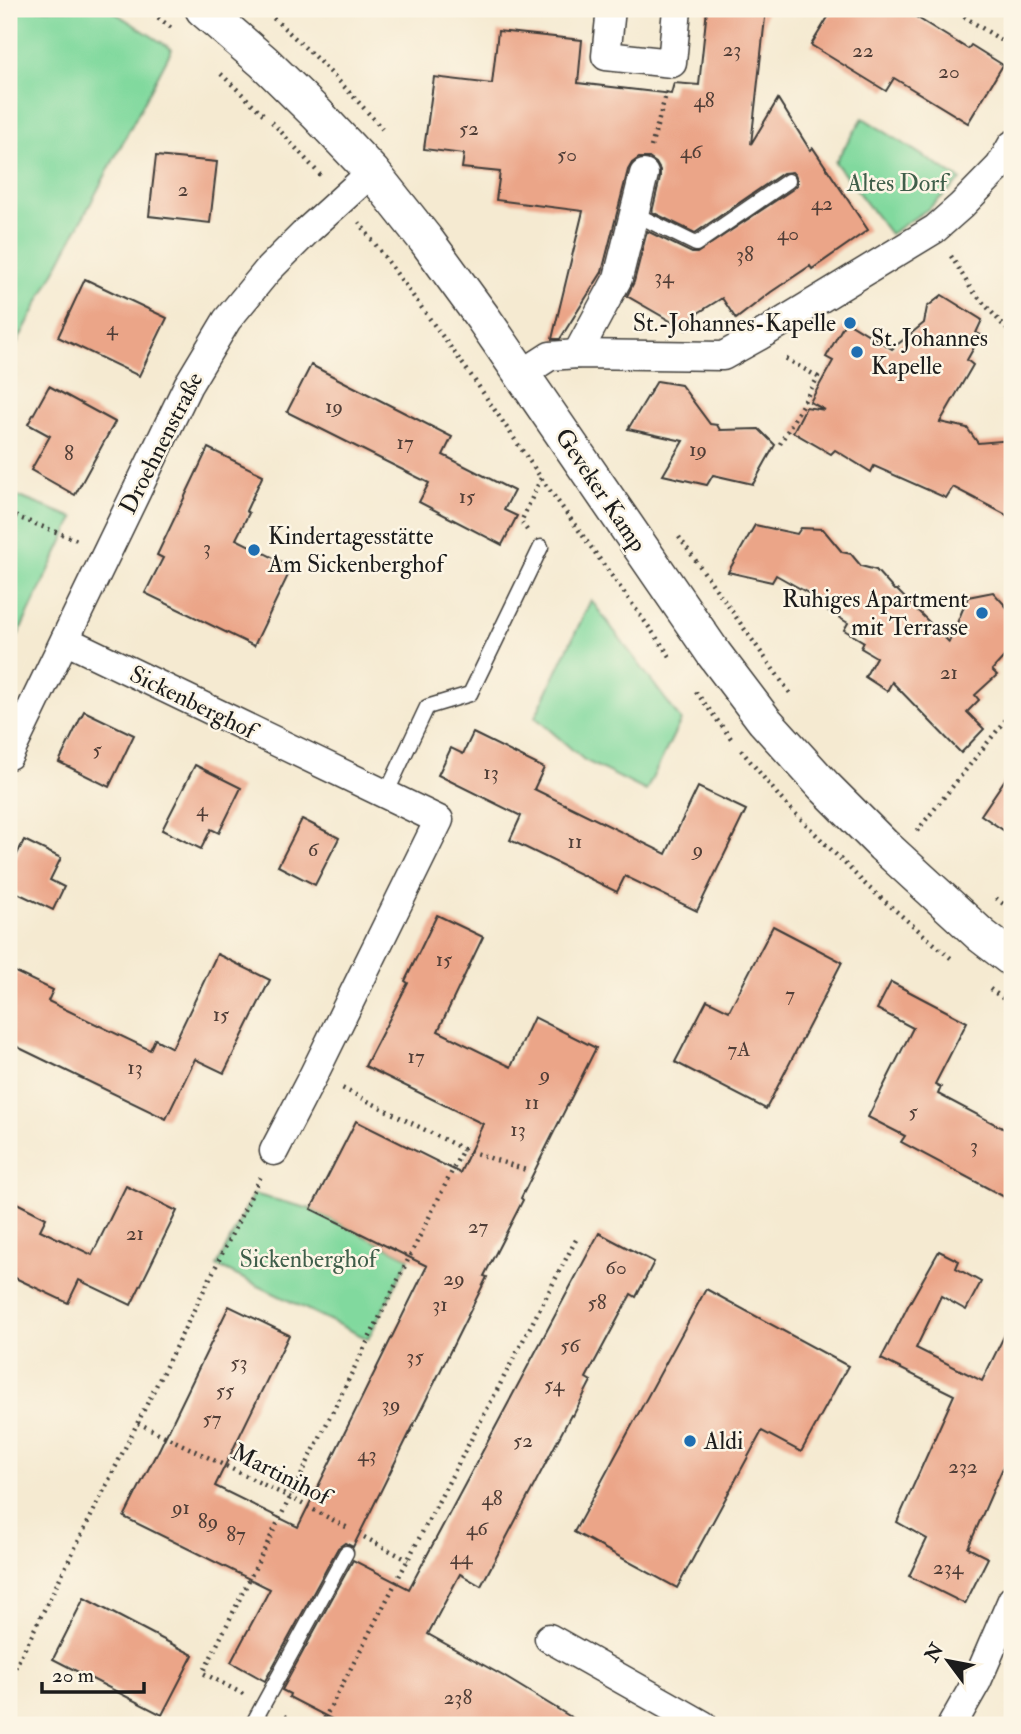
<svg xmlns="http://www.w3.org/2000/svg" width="1021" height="1734" font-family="'IM FELL Double Pica',serif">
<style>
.green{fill:#81d99e;stroke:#4e7a5d;stroke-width:2}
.building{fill:#eba588}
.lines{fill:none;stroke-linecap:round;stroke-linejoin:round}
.service-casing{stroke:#3d3b37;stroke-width:17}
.minor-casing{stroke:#3d3b37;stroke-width:31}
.tertiary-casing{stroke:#3d3b37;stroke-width:38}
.path{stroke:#3d3b37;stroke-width:4.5;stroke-dasharray:2 5;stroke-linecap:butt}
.service{stroke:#fff;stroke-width:14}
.minor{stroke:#fff;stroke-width:28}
.tertiary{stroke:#fff;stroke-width:35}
.poi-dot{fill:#1f6fb2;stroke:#fcf5e5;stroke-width:2.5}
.labels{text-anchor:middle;stroke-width:5;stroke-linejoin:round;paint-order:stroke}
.number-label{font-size:21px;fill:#503e37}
.park-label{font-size:24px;fill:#3f5e4a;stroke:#fcf5e5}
.poi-label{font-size:24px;fill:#1c1c1c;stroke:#fcf5e5;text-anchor:start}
.street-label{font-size:24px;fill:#1c1c1c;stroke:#fcf5e5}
</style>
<rect width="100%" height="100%" fill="#fcf5e5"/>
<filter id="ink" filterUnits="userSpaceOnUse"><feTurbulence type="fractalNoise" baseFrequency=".0143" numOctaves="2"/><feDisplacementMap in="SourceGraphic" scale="14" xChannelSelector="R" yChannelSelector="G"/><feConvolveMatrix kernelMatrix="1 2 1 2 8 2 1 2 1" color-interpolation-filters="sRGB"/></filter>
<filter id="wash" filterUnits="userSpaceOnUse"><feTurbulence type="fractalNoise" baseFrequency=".00686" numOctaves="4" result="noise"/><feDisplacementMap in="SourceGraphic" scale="28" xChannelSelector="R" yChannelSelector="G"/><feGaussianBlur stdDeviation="1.57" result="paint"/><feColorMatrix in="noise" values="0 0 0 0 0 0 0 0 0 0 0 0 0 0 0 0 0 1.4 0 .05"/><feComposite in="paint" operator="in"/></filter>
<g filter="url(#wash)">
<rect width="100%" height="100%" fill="#f5ead1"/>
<!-- green -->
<g class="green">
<path d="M9,9H109L172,49L9,358Z"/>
<path d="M863,118L961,180L928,209L890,234L835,162Z"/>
<path d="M9,493L74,518L9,654Z"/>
<path d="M591,600L681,720L646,791L584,760L535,717Z"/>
<path d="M253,1194L311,1209L409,1258L368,1339L217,1266Z"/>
</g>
<g id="blocks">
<!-- building -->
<g class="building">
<path d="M707,9H766L751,144L778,99L810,150L813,148L868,230L812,269L810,266L771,292L736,319L722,298L695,315L686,330L627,296L634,282L647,231L692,253H697L793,189L797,185V180L795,175L792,172L783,173L695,233L652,212L660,178V170L656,163L649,158H639L632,163L628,170L602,272L560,339H552L583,211L496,200L500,172L462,168L464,154L424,149L434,77L492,84L498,31L582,40L578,83L671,94L674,83L699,85Z"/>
<path d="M833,9H903L968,49L971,45L1003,65L968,123L894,78L886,91L811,45Z"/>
<path d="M156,156L217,162L210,223L149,216Z"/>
<path d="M85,279L167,318L139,376L58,337Z"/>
<path d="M942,295L982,320L976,333L981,335L967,360L973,365L940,422L967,428L978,443L1012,440V518L953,487L946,498L874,466L871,472L835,450L831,454L793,432L806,407L825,410L810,402L833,361L826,357L846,321L892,349L924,323L927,307Z"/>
<path d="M311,365L452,437L443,455L514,491L504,510L517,516L502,545L419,502L429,483L287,412Z"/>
<path d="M657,381L681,385L710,424L717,425L720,430L759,429L775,445L753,484L713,475L707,485L663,475L683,441L628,429Z"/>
<path d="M49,386L115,422L75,495L31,470L50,436L28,424Z"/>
<path d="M208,448L263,475L246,511L249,513L236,539L292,567L254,646L145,593L163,558L157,555Z"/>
<path d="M755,525L797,534L801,528L823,529L842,552L851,554L861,566L876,570L894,590H897L949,642L968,597L993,592L1012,613V648L992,670L997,675L975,695L979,700L967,712L984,729L961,753L892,682L887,691L865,677L876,657L861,648L864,642L844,630L848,623L820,606L822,601L776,575L772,582L728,572Z"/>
<path d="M84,711L134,735L109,787L59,762Z"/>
<path d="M473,733L544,768L534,789L666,854L698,787L746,810L697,911L625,876L617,892L510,840L521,816L438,775L451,748L463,754Z"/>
<path d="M195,765L241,788L219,833L211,829L201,849L162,830Z"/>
<path d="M1012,769V836L981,815Z"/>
<path d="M302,819L339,838L315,885L278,866Z"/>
<path d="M24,840L61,858L50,880L64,887L53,910L9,889V871Z"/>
<path d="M437,915L483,937L438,1031L511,1067L534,1017L596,1048L521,1198L523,1200L484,1276L487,1277L353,1547L345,1543L338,1548L265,1681L231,1662L270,1589L124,1517L155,1456H156L229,1306L289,1335L215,1486L298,1527L427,1266L311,1209L356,1121L460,1173L483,1124L365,1066L408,983L405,981Z"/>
<path d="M773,926L842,962L766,1109L675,1062L707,1000L729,1011Z"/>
<path d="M217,954L270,980L224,1073L195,1059L166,1119L9,1043V969L53,990L48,1001L150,1050L155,1039L172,1048Z"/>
<path d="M891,982L967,1022L935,1084L941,1087L938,1094L1012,1133V1201L901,1142L905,1136L868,1117L913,1028L877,1009Z"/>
<path d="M126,1186L177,1211L131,1305L79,1280L68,1303L9,1275V1199L46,1218L40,1230L92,1255Z"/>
<path d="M599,1233L654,1262L636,1297L631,1294L586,1378L591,1381L573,1416L571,1415L481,1586L460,1574L428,1634L505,1677L584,1725H343L289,1697L290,1694L282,1690L353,1560L409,1589Z"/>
<path d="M939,1251L959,1261L956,1268L981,1282L966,1310L941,1296L916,1348L982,1381L1012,1320V1447L968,1548L988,1558L965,1604L909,1576L927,1539L897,1522L954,1395L881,1359L908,1306Z"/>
<path d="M706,1289L848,1366L801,1452L762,1431L677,1588L574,1532Z"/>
<path d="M84,1598L193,1655L162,1715L53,1659Z"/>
</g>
</g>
</g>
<g filter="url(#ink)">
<use href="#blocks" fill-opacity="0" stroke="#3d3b37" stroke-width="2"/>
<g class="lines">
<defs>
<g id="service">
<path d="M635,214L696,244L788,181"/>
<path d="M386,794L427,707L470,694L541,547"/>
<path d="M252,1725L346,1553"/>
</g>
<g id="minor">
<path d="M611,9L606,56L672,63L677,9"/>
<path d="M577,354L618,278L644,174"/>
<path d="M522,374L550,356L577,354L723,356L759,336L935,229L961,206L1000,166L1012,145"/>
<path d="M65,640L439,820L314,1074L274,1151"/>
<path d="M9,755L188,385L227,320L268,270L308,230L372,172"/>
<path d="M549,1638L703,1725"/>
<path d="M952,1725L977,1681L1012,1600"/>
</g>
<path id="tertiary" d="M203,9L264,62L317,114L372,172L426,240L483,318L714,654L764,720L824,786L883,845L982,936L1012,959"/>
</defs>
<!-- service casing -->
<use href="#service" class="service-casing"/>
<!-- minor casing -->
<use href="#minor" class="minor-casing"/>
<!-- tertiary casing -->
<use href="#tertiary" class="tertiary-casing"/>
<!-- path -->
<g class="path">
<path d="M147,9L174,30"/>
<path d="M263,9C305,46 346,86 382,129"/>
<path d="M952,9L1012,47"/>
<path d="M221,74L263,114"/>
<path d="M272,122L323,178"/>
<path d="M651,147L667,91"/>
<path d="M359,222L473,378L541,478L672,659"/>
<path d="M951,256L971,289L1012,335"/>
<path d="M780,444L818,377L783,357"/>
<path d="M9,514L80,541"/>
<path d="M527,530L521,522L541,478"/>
<path d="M679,537L790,693"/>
<path d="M696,692L733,741"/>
<path d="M741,750L782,800L867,886L953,960"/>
<path d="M917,831L1012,712"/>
<path d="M996,898L1012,911"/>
<path d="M990,989L1012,1005"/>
<path d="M463,1149L526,1170"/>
<path d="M138,1423L289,1497L350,1529"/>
<path d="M364,1537L408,1560"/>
<path d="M9,1680L261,1176"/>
<path d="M243,1694L203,1673L463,1149L340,1087"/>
<path d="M285,1716L302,1725"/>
<path d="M321,1725L578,1236"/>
</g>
<!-- service -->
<use href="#service" class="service"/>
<!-- minor -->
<use href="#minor" class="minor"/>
<!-- tertiary -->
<use href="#tertiary" class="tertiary"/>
</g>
</g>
<!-- markers -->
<g class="poi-dot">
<circle cx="850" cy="323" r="7"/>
<circle cx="857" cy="352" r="7"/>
<circle cx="254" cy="550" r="7"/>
<circle cx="982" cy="613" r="7"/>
<circle cx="690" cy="1441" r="7"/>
</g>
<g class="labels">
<!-- number labels -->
<g class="number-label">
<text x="732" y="56">23</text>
<text x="863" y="57">22</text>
<text x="949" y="78">20</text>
<text x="704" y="107">48</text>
<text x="469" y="135">52</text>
<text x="691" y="158">46</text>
<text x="567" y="161">50</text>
<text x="183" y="196">2</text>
<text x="822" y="210">42</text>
<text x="788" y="240">40</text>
<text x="745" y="261">38</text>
<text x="664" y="283">34</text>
<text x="112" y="335">4</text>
<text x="334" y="413">19</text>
<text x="405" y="449">17</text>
<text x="698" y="456">19</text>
<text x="69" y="460">8</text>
<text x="467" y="503">15</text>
<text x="207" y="554">3</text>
<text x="949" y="679">21</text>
<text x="97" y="756">5</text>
<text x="491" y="779">13</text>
<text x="202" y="816">4</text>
<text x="575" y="848">11</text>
<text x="313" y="856">6</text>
<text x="698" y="856">9</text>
<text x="444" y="966">15</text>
<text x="790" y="1001">7</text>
<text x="221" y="1021">15</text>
<text x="739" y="1056">7A</text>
<text x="416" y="1063">17</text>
<text x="135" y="1074">13</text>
<text x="545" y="1081">9</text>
<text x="532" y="1109">11</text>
<text x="913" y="1118">5</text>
<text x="518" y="1136">13</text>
<text x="974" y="1152">3</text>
<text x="478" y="1233">27</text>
<text x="135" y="1240">21</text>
<text x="616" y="1274">60</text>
<text x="454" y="1285">29</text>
<text x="597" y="1309">58</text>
<text x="440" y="1311">31</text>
<text x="570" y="1352">56</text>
<text x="415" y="1363">35</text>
<text x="239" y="1369">53</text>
<text x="554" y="1391">54</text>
<text x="225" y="1397">55</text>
<text x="391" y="1411">39</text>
<text x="212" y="1425">57</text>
<text x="523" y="1447">52</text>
<text x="367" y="1461">43</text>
<text x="963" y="1473">232</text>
<text x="492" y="1505">48</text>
<text x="181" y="1514">91</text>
<text x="208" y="1528">89</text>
<text x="477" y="1535">46</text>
<text x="236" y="1541">87</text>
<text x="461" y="1564">44</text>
<text x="948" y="1574">234</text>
<text x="458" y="1704">238</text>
</g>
<!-- park labels -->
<g class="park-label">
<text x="897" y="191">Altes Dorf</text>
<text x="308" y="1267">Sickenberghof</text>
</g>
<!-- poi labels -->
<g class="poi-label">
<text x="836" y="331" text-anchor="end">St.-Johannes-Kapelle</text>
<text x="871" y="346">St. Johannes<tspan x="871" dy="28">Kapelle</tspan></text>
<text x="268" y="544">Kindertagesstätte<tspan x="268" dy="28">Am Sickenberghof</tspan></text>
<text x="968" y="607" text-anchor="end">Ruhiges Apartment<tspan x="968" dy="28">mit Terrasse</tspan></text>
<text x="704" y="1449">Aldi</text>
</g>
<!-- street labels -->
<g class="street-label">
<text transform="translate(161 443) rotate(-63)" y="8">Droehnenstraße</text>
<text transform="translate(601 490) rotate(56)" y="8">Geveker Kamp</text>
<text transform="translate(193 702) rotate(26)" y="8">Sickenberghof</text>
<text transform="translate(281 1474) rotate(27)" y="8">Martinihof</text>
</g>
</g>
<!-- margin -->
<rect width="1021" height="1734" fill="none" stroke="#fcf5e5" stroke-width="35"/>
<!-- north arrow -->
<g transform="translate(948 1661) rotate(302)" stroke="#fcf5e5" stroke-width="5" paint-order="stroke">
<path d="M0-5L12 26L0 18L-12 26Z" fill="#1c1c1c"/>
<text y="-10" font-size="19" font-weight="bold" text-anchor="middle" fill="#1c1c1c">N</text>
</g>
<!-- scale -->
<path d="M42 1682v10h102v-10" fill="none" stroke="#1c1c1c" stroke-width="3.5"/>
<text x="52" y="1682" font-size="21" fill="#1c1c1c" stroke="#fcf5e5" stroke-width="5" paint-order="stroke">20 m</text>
</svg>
